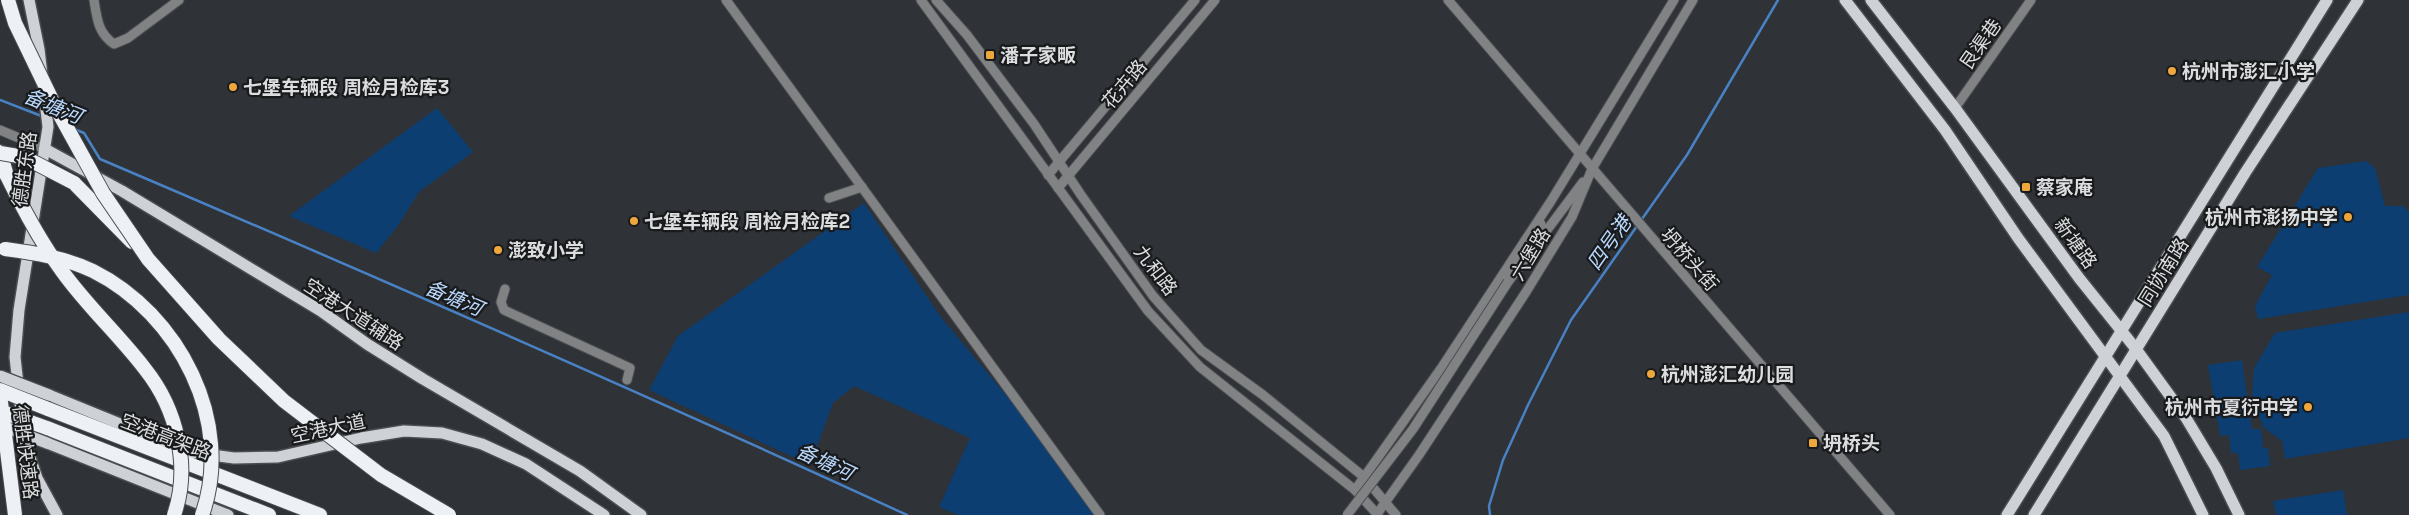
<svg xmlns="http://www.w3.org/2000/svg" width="2409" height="515" font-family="'Space Grotesk','Noto Sans SC',sans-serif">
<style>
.green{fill:#0c3e72}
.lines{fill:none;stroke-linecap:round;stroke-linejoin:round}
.stream{stroke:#4882c4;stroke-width:2.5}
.minor-casing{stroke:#4b4d51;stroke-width:11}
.major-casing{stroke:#4b4d51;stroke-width:14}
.highway-casing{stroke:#4b4d51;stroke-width:16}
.minor{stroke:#808284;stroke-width:9}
.major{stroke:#ced1d6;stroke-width:11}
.highway{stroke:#edf1f6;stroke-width:14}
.minor-bridge-casing{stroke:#4b4d51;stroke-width:11;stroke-linecap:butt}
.major-bridge-casing{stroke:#4b4d51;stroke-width:14;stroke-linecap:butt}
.highway-bridge-casing{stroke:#4b4d51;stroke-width:16;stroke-linecap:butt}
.minor-bridge{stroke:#808284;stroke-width:9}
.major-bridge{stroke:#ced1d6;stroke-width:11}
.highway-bridge{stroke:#edf1f6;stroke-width:14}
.poi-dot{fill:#eea73d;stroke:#181a1c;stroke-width:2}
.labels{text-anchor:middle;stroke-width:4.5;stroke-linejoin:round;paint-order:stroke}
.street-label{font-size:19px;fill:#dbdddf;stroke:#181a1c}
.poi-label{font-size:19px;font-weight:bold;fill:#dbdddf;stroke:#181a1c;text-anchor:start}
.water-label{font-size:20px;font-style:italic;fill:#bad8fc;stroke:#181a1c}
</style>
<rect width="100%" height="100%" fill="#2f3236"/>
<!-- green -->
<g class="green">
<path d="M437,108L473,152L419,192L397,227L376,253L289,216Z"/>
<path d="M2366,161L2375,168L2385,206H2403L2409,212V295L2258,319L2255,306L2272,275L2257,267L2318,168Z"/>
<path d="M864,203L940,316L1106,515H958L939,507L970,438L854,386L833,403L810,465L649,390L678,336Z"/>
<path d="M2409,312V438L2285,459L2282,441L2263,427L2252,395L2254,368L2275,333Z"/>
<path d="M2242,360L2252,429H2261L2263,448H2268L2270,466L2240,470L2238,453H2231L2229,435L2220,436L2208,365Z"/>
<path d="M2343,490L2347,515H2276L2273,501Z"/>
</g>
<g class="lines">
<!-- stream -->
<g class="stream">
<path d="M0,100L44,117"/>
<path d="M74,129L84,133L100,159C370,274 640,392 907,515"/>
<path d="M1490,515L1489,506L1503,460L1528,405L1571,320L1687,155L1778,0"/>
</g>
<defs>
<g id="minor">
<path d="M94,0C97,19 98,33 114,44L128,38L179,0"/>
<path d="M726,0L1100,515"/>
<path d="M921,0L1148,311L1200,367L1355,490L1378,515"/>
<path d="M936,0L967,35L1034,124L1081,195L1153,296L1201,350L1263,395L1364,477L1396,515"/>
<path d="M1448,0L1890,515"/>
<path d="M1955,108L2031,0"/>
<path d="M0,130L45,149"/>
<path d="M1048,175L1195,0"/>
<path d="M1058,188L1215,0"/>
<path d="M829,198L862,187"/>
<path d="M1541,224L1508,282L1583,182"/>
<path d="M505,289L501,302L504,310L630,368L627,380"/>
<path d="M1355,490L1442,367L1551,201L1674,0"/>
<path d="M1377,514L1419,455L1526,292L1572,217L1592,169L1693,0"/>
</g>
<g id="major">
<path d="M29,0L39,49L48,127L19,310L15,357L24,440L37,478L57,515"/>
<path d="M1845,0L1945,130L2018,238L2164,436L2203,515"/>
<path d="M1871,0L1955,108L2079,278L2136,349L2186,418L2216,468L2239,515"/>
<path d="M45,149L122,191L321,311L367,344L423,379L580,471L641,515"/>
<path d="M49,395L189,452L234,458L278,457L361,438L404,431L442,433L482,444L526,464L604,515"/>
<path d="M47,443L228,515"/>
<path d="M2007,515L2327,0"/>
<path d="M2034,515L2245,173L2358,0"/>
</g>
<g id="highway">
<path d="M0,152L7,176"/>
<path d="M74,183L132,242"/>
<path d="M48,409L320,515"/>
<path d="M47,428L269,515"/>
</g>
</defs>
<!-- minor casing -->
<use href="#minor" class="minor-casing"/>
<!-- major casing -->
<use href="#major" class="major-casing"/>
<!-- highway casing -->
<use href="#highway" class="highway-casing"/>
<!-- minor -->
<use href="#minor" class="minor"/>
<!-- major -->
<use href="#major" class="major"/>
<!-- highway -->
<use href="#highway" class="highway"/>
<defs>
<path id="minor-bridge" d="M1347,515L1413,429L1508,282"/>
<g id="major-bridge">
<path d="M0,376L49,395"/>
<path d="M0,425L47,443"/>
</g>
<g id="highway-bridge">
<path d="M8,0L15,23L55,106L103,193L148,259L219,339L284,401L381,475L449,515"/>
<path d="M0,153L24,157L74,183"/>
<path d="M7,176C23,209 40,241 62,271C87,306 119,335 145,369C177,409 191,467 174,515"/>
<path d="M5,249C35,253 66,258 93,271C179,314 235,422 202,515"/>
<path d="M0,390L48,409"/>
<path d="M0,394L15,515"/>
<path d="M0,411L47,428"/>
</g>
</defs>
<!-- minor-bridge casing -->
<use href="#minor-bridge" class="minor-bridge-casing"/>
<!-- major-bridge casing -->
<use href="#major-bridge" class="major-bridge-casing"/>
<!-- highway-bridge casing -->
<use href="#highway-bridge" class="highway-bridge-casing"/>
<!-- minor-bridge -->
<use href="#minor-bridge" class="minor-bridge"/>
<!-- major-bridge -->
<use href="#major-bridge" class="major-bridge"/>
<!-- highway-bridge -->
<use href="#highway-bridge" class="highway-bridge"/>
</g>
<!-- markers -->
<g class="poi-dot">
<rect x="985" y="50" width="10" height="10" rx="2.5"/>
<circle cx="2172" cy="71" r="5"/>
<circle cx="233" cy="87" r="5"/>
<rect x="2021" y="182" width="10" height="10" rx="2.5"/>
<circle cx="2348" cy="217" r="5"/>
<circle cx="634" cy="221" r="5"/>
<circle cx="498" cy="250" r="5"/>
<circle cx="1651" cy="374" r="5"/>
<circle cx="2308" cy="407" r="5"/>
<rect x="1808" y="438" width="10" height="10" rx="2.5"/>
</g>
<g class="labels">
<!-- street labels -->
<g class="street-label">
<text transform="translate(1980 44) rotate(-55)" y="7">艮渠巷</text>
<text transform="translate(1124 84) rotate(-50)" y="7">花卉路</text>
<text transform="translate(24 169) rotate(-82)" y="7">德胜东路</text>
<text transform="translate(2076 243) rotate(54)" y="7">新塘路</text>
<text transform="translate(1530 254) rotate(-59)" y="7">六堡路</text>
<text transform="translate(1690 259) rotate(49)" y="7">坍桥头街</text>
<text transform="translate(1156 270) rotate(53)" y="7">九和路</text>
<text transform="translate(2163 272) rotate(-58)" y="7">同协南路</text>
<text transform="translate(354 314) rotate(33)" y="7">空港大道辅路</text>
<text transform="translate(328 428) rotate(-12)" y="7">空港大道</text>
<text transform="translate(166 436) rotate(21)" y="7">空港高架路</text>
<text transform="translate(26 452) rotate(83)" y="7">德胜快速路</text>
</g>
<!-- poi labels -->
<g class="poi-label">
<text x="1000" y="62">潘子家畈</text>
<text x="2182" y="78">杭州市澎汇小学</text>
<text x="243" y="94">七堡车辆段 周检月检库3</text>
<text x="2036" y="194">蔡家庵</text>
<text x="2338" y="224" text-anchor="end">杭州市澎扬中学</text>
<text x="644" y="228">七堡车辆段 周检月检库2</text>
<text x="508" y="257">澎致小学</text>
<text x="1661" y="381">杭州澎汇幼儿园</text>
<text x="2298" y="414" text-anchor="end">杭州市夏衍中学</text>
<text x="1823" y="450">坍桥头</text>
</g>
<!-- water labels -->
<g class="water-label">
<text transform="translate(53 106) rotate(22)" y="7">备塘河</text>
<text transform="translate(1609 243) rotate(-55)" y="7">四号港</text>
<text transform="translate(454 298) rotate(23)" y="7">备塘河</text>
<text transform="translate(825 462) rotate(25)" y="7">备塘河</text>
</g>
</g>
</svg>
